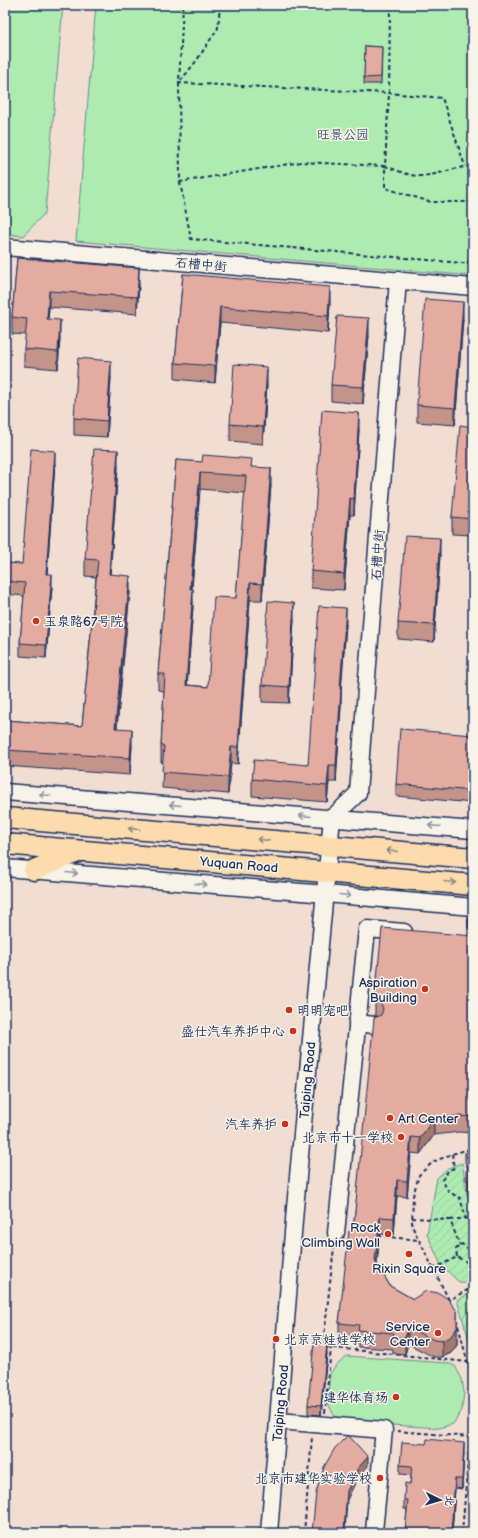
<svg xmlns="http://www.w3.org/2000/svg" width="478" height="1538" font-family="'Balsamiq Sans','LXGW WenKai TC',sans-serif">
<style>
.green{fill:#adebb1;stroke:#648d88}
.garden{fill:url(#garden-furrows);stroke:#648d88}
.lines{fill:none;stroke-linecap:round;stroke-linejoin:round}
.minor-casing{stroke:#1b2f5e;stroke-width:19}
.major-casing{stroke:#1b2f5e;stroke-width:23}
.path{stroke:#1b2f5e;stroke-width:2;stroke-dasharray:4 3;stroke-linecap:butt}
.minor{stroke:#f7f3e8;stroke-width:16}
.major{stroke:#fcdcac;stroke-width:20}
.wall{fill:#c4938a;stroke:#1b2f5e;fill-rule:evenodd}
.shaded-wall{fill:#a07870;stroke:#1b2f5e}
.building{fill:#e4aba0;stroke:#1b2f5e;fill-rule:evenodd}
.oneway{stroke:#8991a3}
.oneway2{stroke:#8c8685}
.poi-dot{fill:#c8321e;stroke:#f7f3e8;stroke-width:1.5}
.labels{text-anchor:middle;stroke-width:3;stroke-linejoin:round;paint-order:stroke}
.park-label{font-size:13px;fill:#38556f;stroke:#f7f3e8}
.street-label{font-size:13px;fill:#1b2f5e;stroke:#f7f3e8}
.poi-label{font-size:13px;fill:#1b2f5e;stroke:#f7f3e8;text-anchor:end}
</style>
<defs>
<pattern id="garden-furrows" width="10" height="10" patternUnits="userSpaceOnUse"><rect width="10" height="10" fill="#adebb1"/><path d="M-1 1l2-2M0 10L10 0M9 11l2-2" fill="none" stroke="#94ca9b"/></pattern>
</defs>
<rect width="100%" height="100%" fill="#f1ddd2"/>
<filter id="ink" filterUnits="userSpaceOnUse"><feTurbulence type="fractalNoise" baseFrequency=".025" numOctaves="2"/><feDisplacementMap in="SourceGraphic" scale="8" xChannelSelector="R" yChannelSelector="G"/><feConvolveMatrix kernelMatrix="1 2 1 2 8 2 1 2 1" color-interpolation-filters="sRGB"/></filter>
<g filter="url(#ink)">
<!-- green -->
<g class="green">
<path d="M5,5H63L45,213L23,236L5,234Z"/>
<path d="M96,5H473V276L76,241Z"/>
<path d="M346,1356L447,1363L455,1366L462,1379L464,1392L462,1410L453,1424L439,1428L345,1422L335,1417L327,1402L330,1374L336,1365Z"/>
</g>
<!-- garden -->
<g class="garden">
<path d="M462,1163L468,1199L473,1202V1283L459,1282L441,1265L427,1234L437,1178L448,1168Z"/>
<path d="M473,1292V1353L457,1300Z"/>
</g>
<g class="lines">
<defs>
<g id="minor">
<path d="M5,247L473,287"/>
<path d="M5,792L473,830"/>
<path d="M5,868L326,894L473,907"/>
<path d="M357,1023L374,1025"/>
<path d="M336,1233L367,929L404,932"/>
<path d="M279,1421L384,1430L374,1531"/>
<path d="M269,1533L295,1208L332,818L358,793L398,280"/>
</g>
<g id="major">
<path d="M5,818L473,858"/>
<path d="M5,844L473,885"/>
<path d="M34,870L80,851"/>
</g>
</defs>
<!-- minor casing -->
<use href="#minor" class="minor-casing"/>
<!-- major casing -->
<use href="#major" class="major-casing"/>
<!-- path -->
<g class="path">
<path d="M183,5L179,83L389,93L442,98L465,166"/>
<path d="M220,5L218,28L197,60L179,83L180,182L301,162L385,166V188L431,202H473"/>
<path d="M390,5L389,93L385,166C394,169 411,177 421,176C439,175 455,167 473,166"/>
<path d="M180,182L191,239L473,264"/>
<path d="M468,264L473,216"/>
<path d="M452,1154L454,1168L448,1171L442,1180L449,1192L460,1198L466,1218"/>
<path d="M412,1218L450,1220L460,1246"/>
<path d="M450,1220L466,1218L473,1227"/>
<path d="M378,1236L419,1240"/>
<path d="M457,1257L456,1249L462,1244L470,1250"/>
<path d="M433,1269L457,1257L467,1262L470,1259V1250L473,1249"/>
<path d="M449,1300L412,1226L413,1196L419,1175L433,1162L452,1154L473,1148"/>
<path d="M450,1303L449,1300L473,1287"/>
<path d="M323,1346L334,1247"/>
<path d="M326,1347L468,1362"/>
<path d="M325,1413L331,1348"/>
<path d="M397,1431L470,1437L469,1368L456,1317"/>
<path d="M304,1533L312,1437"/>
<path d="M462,1533L470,1437"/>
</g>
<!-- minor -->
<use href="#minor" class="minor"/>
<!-- major -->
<use href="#major" class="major"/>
</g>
<!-- wall -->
<g class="wall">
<path d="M365,46L382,47L381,84H364Z"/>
<path d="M17,258L139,284L137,314L49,307L48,319L60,337L58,369L24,366V349L26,335L12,334V317Z"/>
<path d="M183,274L330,303L328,333L220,323L215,383L175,379V363Z"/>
<path d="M463,319L455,425L417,422V405Z"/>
<path d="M369,335L363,404L331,401V385Z"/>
<path d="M111,377L107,437L74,435V418Z"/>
<path d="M267,384L263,444L230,441V424Z"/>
<path d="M473,427V535L452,534V517Z"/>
<path d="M359,429L354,515H350L344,590L311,588V571Z"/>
<path d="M176,460L252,467L271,485L262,600H250L238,764L231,763L228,794L162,788L163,762H161V745L164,691L158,690V674ZM200,489L245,493L236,598L208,687L187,685L193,606L192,589Z"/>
<path d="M55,464L47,574L52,587L46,658L20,656V643L24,596L5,594V563L22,564Z"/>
<path d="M118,467L110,574L130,592L117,728L132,746L130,775L5,766V720L82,726L96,577L85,576V559Z"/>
<path d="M440,555L434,642L398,639V623Z"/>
<path d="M294,619L289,703L262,702V685Z"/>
<path d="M346,624L341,689V706L336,782H329L327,802L252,796V779L308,765Z"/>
<path d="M473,735V803L396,796V784Z"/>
<path d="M468,919H473V929L468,928Z"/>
<path d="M473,936V1133L459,1132L434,1135L420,1154L411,1153L407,1197L397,1196L394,1235L380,1234L377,1264L390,1286L413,1299L457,1311V1345L451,1353L442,1357H434L408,1344L405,1354L393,1353V1349L358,1347V1341L339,1339V1323L352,1232L354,1222L377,1016H375V999Z"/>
<path d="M473,1149V1200L468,1194V1182L466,1180V1171L468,1169L465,1162V1153Z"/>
<path d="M327,1353L321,1415L308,1414V1405Z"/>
<path d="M464,1452L462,1489L455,1488L452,1533H405L407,1509H404V1500L410,1484L411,1475L400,1474V1465Z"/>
</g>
<!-- shaded-wall -->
<g class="shaded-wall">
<path d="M139,268V284L137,314V297Z"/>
<path d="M330,287V303L328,333V316Z"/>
<path d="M49,291V307L47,336V319Z"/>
<path d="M463,302V319L455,425V408Z"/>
<path d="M220,307V323L215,383V366Z"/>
<path d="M369,318V335L363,404V387Z"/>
<path d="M60,320V337L58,369V352Z"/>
<path d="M111,361V377L107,437V421Z"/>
<path d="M267,367V384L263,444V427Z"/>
<path d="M359,413V429L354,515V499Z"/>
<path d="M118,450V467L109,590V574Z"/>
<path d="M55,451V464L46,586V574Z"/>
<path d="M271,468V485L262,600V584Z"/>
<path d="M200,473V489L190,606V589Z"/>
<path d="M6,482V494L5,509V496Z"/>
<path d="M350,498V515L344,590V574Z"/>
<path d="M440,538V555L434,642V625Z"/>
<path d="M52,574V587L46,658V645Z"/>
<path d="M130,576V592L115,744V728Z"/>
<path d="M250,583V600L238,764V747Z"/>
<path d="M193,589V606L186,702V685Z"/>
<path d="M294,603V619L289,703V687Z"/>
<path d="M346,608V624L340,706V689Z"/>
<path d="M8,646V663L5,701V684Z"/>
<path d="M341,689V706L336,782V765Z"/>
<path d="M132,729V746L130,775V758Z"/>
<path d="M231,747V763L228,794V777Z"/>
<path d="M329,765V782L327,802V786Z"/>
<path d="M434,1118V1135L420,1154V1138Z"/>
<path d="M411,1137V1153L407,1197V1181Z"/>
<path d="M397,1180V1196L394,1235V1218Z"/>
<path d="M380,1217V1234L375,1278V1261Z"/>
<path d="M408,1328V1344L405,1354V1338Z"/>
<path d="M457,1328V1345L451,1353L442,1357V1341Z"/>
<path d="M327,1344V1353L321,1415V1406Z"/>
<path d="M464,1443V1452L462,1489V1479Z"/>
<path d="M368,1457V1466L358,1477L347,1500L345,1533H344L347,1491L358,1468Z"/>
<path d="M455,1479V1488L452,1533H451Z"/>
</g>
<!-- building -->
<g class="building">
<path d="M365,46L382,47L381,77L364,78Z"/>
<path d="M17,258L139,268L137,297L49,291L47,319L60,320L58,352L24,349L27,319L12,317Z"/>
<path d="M183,274L330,287L328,316L220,307L215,366L175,363Z"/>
<path d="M425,299L463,302L455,408L417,405Z"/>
<path d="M337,316L369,318L363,387L331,385Z"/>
<path d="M78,358L111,361L107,421L74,418Z"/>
<path d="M234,364L267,367L263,427L230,424Z"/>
<path d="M322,410L359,413L354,499L350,498L344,574L311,571Z"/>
<path d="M460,425L473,427V519L452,517Z"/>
<path d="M31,449L55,451L46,574H52L46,645L20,643L25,583L5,581V563L22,564Z"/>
<path d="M94,449L118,450L109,574L130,576L115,728L132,729L130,758L5,750V720L82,726L98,560L85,559Z"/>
<path d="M203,455L252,459L251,467L271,468L262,584L250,583L238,747H231L228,777L162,772L164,746L161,745L165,674H158L176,460L202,462ZM200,473L246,476L236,598L214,597L208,687L186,685L193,589H190Z"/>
<path d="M5,481L6,482L5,496Z"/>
<path d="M405,536L440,538L434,625L398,623Z"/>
<path d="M268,601L294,603L289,687L262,685Z"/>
<path d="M319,606L346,608L340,689H341L336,765H329L327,786L252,779L254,760L308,765Z"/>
<path d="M5,646H8L5,684Z"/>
<path d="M400,729L473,735V791L396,784Z"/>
<path d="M468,919H473V923L468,922Z"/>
<path d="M382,928L473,936V1117L459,1116L434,1118L420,1138L411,1137L407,1181L397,1180L394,1218L380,1217L375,1261L390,1286L413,1299L426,1291L439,1293L448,1299L457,1311V1328L451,1336L442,1341L434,1340L408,1328L405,1338L393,1337L394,1333L358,1330L359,1325L339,1323L349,1231L352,1232L354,1222L374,1018L381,1015L383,1009L380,1001L375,999Z"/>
<path d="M473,1149V1191L468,1185L470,1174L466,1171L470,1164L465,1153Z"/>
<path d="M314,1343L327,1344L321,1406L308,1405Z"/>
<path d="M348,1435L368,1457L358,1468L347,1491L344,1531L361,1533H312L316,1493L324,1467L335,1448Z"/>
<path d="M427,1439L464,1443L462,1479H455L451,1533H405L408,1500H404L405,1483L410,1484L412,1466L400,1465L402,1442L426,1444Z"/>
<path d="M379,1529L386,1530V1533H377V1531Z"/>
</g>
<!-- one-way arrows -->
<defs><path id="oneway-shaft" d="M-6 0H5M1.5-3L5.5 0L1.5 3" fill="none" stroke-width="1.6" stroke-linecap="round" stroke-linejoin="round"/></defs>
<g class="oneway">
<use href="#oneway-shaft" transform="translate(45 795) rotate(-175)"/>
<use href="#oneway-shaft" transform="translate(175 805) rotate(-175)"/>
<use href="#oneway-shaft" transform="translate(305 816) rotate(-175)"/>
<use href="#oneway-shaft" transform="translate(434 826) rotate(-175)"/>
<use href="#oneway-shaft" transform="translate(72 873) rotate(5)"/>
<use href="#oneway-shaft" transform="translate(201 884) rotate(5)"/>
<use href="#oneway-shaft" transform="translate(345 895) rotate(5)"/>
</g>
<g class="oneway2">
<use href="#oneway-shaft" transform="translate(134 829) rotate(-175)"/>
<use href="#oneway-shaft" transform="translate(263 840) rotate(-175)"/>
<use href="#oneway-shaft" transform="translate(392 851) rotate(-175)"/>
<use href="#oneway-shaft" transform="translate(450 882) rotate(5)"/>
</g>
</g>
<!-- markers -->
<g class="poi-dot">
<circle cx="36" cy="621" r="4"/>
<circle cx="425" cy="989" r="4"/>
<circle cx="289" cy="1010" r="4"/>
<circle cx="293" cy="1031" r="4"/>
<circle cx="390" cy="1118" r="4"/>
<circle cx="285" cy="1124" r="4"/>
<circle cx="401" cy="1137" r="4"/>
<circle cx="388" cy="1234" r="4"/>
<circle cx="409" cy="1254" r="4"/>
<circle cx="438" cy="1333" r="4"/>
<circle cx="276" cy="1339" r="4"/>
<circle cx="396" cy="1397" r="4"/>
<circle cx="380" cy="1478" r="4"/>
</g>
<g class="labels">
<!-- park labels -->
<g class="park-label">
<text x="343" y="139">旺景公园</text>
</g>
<!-- street labels -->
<g class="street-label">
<text transform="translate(201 264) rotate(5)" y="5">石槽中街</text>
<text transform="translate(377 555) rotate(-86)" y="5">石槽中街</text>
<text transform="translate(239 864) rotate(5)" y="5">Yuquan Road</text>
<text transform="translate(307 1080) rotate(-85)" y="5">Taiping Road</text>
<text transform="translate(280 1403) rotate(-85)" y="5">Taiping Road</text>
</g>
<!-- poi labels -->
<g class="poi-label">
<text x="44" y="626" text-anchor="start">玉泉路67号院</text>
<text x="417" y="987">Aspiration<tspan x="417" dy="15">Building</tspan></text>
<text x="297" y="1015" text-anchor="start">明明宠吧</text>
<text x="285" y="1036">盛仕汽车养护中心</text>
<text x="398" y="1123" text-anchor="start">Art Center</text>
<text x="277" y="1129">汽车养护</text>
<text x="393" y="1142">北京市十一学校</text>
<text x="380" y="1232">Rock<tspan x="380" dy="15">Climbing Wall</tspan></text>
<text x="409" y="1273" text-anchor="middle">Rixin Square</text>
<text x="430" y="1331">Service<tspan x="430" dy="15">Center</tspan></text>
<text x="284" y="1344" text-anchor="start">北京京娃娃学校</text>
<text x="388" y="1402">建华体育场</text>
<text x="372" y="1483">北京市建华实验学校</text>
</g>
</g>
<!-- margin -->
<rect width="478" height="1538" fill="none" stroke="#f7f3e8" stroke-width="20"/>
<rect x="10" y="10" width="458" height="1518" fill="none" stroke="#1b2f5e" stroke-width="1.5" filter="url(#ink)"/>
<!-- north arrow -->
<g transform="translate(440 1500) rotate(95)" stroke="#f7f3e8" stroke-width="3" paint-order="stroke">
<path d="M0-3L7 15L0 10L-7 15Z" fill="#1b2f5e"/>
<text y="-6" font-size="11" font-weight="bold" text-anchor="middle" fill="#1b2f5e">北</text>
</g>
</svg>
